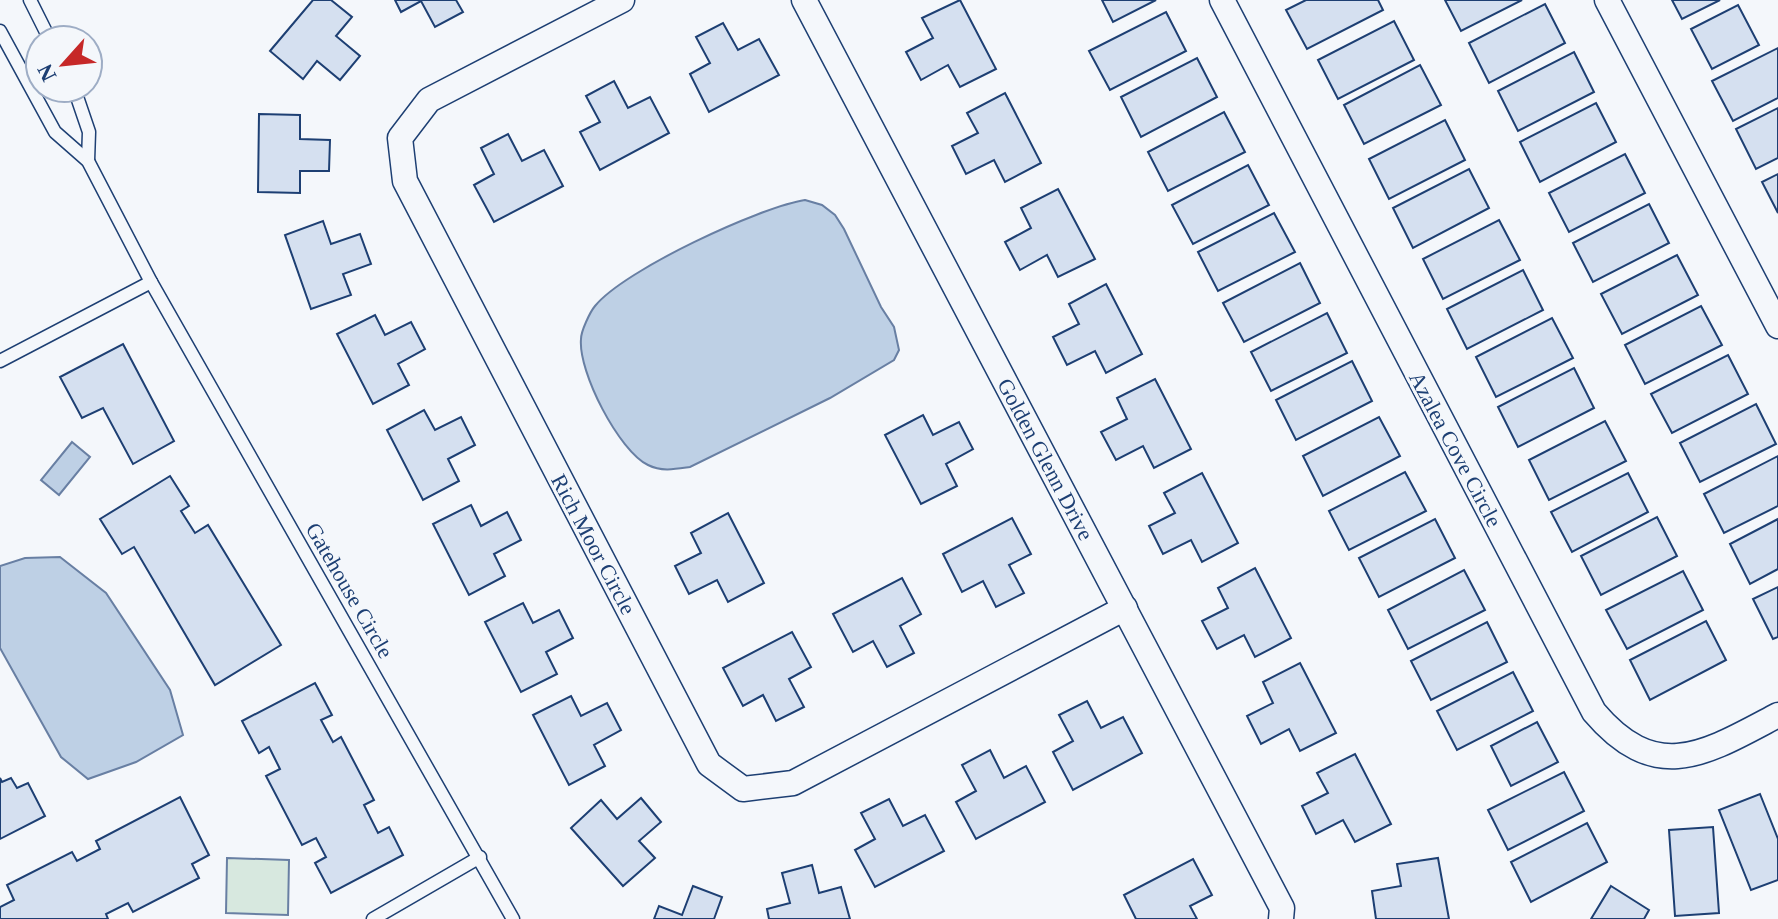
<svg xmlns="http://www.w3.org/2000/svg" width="1778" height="919" font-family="'Times New Roman',serif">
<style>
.green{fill:#d7e8df;stroke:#687fa3;stroke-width:2}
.water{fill:#bed0e5;stroke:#687fa3;stroke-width:2}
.building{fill:#d5e0f0;stroke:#1d3f73;stroke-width:2}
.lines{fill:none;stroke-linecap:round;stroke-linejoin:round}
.service-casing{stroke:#1d3f73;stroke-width:15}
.minor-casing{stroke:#1d3f73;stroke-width:27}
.service{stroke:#f4f7fb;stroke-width:12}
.minor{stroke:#f4f7fb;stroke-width:24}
.labels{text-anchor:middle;stroke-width:6;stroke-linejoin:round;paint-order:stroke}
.street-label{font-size:22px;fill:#1d3f73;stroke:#f4f7fb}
</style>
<rect width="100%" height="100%" fill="#f4f7fb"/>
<!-- green -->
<path class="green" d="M227,858L289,860L288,915L226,913Z"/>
<!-- water -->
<g class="water">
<path d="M805,200L822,205L835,215L844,229L881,307L894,327L899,350L894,360L830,398L690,467C676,469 662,472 648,465C619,451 578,372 581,339C581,331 590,312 595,306C624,270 760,207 805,200Z"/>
<path d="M72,442L90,457L59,495L41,480Z"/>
<path d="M60,557L106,593L170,690L183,735L136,762L88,779L61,757L0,648V566L25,558Z"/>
</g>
<!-- building -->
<g class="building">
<path d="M313,0H331L352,17L336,36L360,56L340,80L317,61L303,79L270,51Z"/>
<path d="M395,0H456L463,12L435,27L421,1L401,12Z"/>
<path d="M960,0L996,69L960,87L948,65L921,80L906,52L933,38L922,18Z"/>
<path d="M1102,0H1156L1113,22Z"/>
<path d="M1306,0H1378L1383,10L1307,49L1286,10Z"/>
<path d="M1445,0H1522L1461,31Z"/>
<path d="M1672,0H1720L1682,19Z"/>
<path d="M1545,4L1565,43L1489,83L1469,43Z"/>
<path d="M1738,5L1759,45L1712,69L1691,29Z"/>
<path d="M1166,12L1186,51L1110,90L1089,51Z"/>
<path d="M1394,21L1414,60L1338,99L1318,60Z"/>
<path d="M723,23L738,50L759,39L779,75L709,112L690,74L710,63L696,37Z"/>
<path d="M1778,48V98L1733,121L1712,81Z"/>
<path d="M1574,52L1594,92L1518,131L1498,91Z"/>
<path d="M1197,58L1217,97L1141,137L1121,97Z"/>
<path d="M1420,65L1441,105L1364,144L1344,105Z"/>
<path d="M614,81L628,108L650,97L669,133L600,170L580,132L600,122L586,96Z"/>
<path d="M1005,93L1041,163L1005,182L994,160L966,174L952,146L978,133L967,113Z"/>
<path d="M1596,103L1616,142L1540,182L1520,142Z"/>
<path d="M1778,108V158L1756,169L1736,129Z"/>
<path d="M1224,112L1245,152L1168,191L1148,152Z"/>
<path d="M259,114L300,115V139L330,140L329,171H300V193L258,192Z"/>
<path d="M1445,120L1465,160L1389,199L1369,159Z"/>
<path d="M508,134L522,161L544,150L563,186L494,222L474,185L494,174L481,148Z"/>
<path d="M1625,154L1645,193L1569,232L1549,193Z"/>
<path d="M1248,165L1269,205L1193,244L1172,205Z"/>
<path d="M1469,169L1489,208L1413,248L1393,208Z"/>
<path d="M1778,174V213L1762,182Z"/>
<path d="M1058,189L1095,259L1058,277L1047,255L1020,270L1005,242L1031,228L1021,208Z"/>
<path d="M1649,204L1669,243L1593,282L1573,243Z"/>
<path d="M1274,213L1295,252L1218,291L1198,252Z"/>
<path d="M1499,220L1520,260L1443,299L1423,259Z"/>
<path d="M323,221L331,244L360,234L371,264L343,274L351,295L311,309L285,235Z"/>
<path d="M1677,255L1698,295L1622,334L1601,294Z"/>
<path d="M1300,263L1320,303L1244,342L1223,303Z"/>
<path d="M1523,270L1543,310L1467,349L1447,309Z"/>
<path d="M1106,284L1142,354L1106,373L1095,351L1067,365L1053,337L1079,324L1069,304Z"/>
<path d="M1701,306L1722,345L1645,384L1625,345Z"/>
<path d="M1327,313L1347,353L1271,391L1251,352Z"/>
<path d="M375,315L385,335L411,322L425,349L398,364L409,385L373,404L337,334Z"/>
<path d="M1552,318L1573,358L1496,397L1476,357Z"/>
<path d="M123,344L174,441L133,464L103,408L82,418L60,377Z"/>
<path d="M1728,355L1748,394L1672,433L1651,394Z"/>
<path d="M1352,361L1372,401L1296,440L1276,400Z"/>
<path d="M1574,368L1594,408L1518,447L1498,407Z"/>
<path d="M1155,379L1191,449L1154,468L1143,446L1116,460L1101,432L1127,419L1117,398Z"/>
<path d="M1756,404L1776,444L1700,482L1680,443Z"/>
<path d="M424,410L435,430L461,417L475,445L448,459L459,481L423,500L387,430Z"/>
<path d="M923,415L933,435L959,422L973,449L946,464L957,486L921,504L885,435Z"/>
<path d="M1379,417L1400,456L1323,496L1303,456Z"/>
<path d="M1605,421L1626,461L1549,500L1529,460Z"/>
<path d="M1778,456V506L1724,533L1704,494Z"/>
<path d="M1405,472L1426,511L1349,550L1329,511Z"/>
<path d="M1202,473L1238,543L1202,562L1191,540L1163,554L1149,526L1175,513L1164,493Z"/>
<path d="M1628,473L1648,512L1572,552L1551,512Z"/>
<path d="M170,476L189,506L181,511L195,533L208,525L281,645L215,685L134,547L122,554L100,519Z"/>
<path d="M471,505L481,526L507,512L521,540L494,554L505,576L469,595L433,524Z"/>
<path d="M728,513L764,583L728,602L717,580L689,594L675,566L701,553L691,533Z"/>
<path d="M1657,517L1677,556L1601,595L1581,556Z"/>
<path d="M1012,518L1031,554L1009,565L1024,593L996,607L983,581L962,592L943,554Z"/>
<path d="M1435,519L1455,558L1379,597L1359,558Z"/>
<path d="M1778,519V569L1750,584L1730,544Z"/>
<path d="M1255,568L1291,638L1255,657L1244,635L1217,649L1202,621L1228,608L1218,588Z"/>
<path d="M1464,570L1485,610L1408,649L1388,610Z"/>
<path d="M1683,571L1703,610L1627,649L1606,610Z"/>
<path d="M902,578L921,614L900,626L914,653L887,667L873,641L853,652L833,614Z"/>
<path d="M1778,587V637L1773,639L1753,599Z"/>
<path d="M523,603L533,623L559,610L573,638L546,652L557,674L521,692L485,622Z"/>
<path d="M1706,621L1726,660L1650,700L1630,660Z"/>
<path d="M1487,622L1507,662L1431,700L1411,661Z"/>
<path d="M792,632L811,667L789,679L804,707L776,721L763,695L743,706L723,668Z"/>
<path d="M1300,663L1336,733L1300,751L1289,729L1261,744L1247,716L1273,703L1263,682Z"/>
<path d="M1513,672L1533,711L1457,750L1437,711Z"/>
<path d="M315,683L332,715L321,720L333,742L341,737L374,800L364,805L378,833L389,827L403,855L331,893L315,863L326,857L316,838L302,845L266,776L280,769L269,747L259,753L242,721Z"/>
<path d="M571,696L581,716L607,703L621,730L594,745L605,766L569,785L533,715Z"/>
<path d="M1087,701L1101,728L1123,717L1142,753L1073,790L1053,752L1073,741L1059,715Z"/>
<path d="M1537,722L1558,762L1511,786L1491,746Z"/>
<path d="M990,750L1004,778L1026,766L1045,802L976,839L956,802L976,791L962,765Z"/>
<path d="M1355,754L1391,824L1355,842L1343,820L1316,834L1302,806L1328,793L1317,773Z"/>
<path d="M1564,772L1584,811L1508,850L1488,810Z"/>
<path d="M0,778L2,782L11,778L17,788L28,783L45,816L0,839Z"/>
<path d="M1760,794L1778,839V880L1751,890L1719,810Z"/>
<path d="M180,797L209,855L192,864L199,878L133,912L128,903L106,914L108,919H0V907L14,900L7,885L72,852L77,861L100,849L96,841Z"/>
<path d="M641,798L661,822L639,841L655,858L623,886L571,828L601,800L617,819Z"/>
<path d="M889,799L903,826L925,815L944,851L875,887L855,850L875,839L861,813Z"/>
<path d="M1587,823L1607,862L1531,902L1511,862Z"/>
<path d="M1713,827L1719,913L1675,916L1669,830Z"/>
<path d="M1438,858L1449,919H1376L1372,891L1401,886L1397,864Z"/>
<path d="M1193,859L1212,895L1190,906L1197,919H1136L1124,895Z"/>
<path d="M812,865L819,893L841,887L850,919H769L767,909L790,903L782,873Z"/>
<path d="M693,886L722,897L714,919H654L659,906L682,915Z"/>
<path d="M1611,886L1649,910L1644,919H1591Z"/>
</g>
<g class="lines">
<defs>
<g id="service">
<path d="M30,0L50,40"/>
<path d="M0,31L55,132L88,161L151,282L513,919"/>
<path d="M74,88L89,132L88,161"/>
<path d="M0,361L151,282"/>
<path d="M373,919L480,857"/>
</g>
<g id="minor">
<path d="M622,0L429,100L400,138L405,181L709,764L743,789L793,783L1125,608"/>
<path d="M804,0L1282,908L1281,919"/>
<path d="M1222,0L1594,712C1657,786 1706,753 1778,715"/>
<path d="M1607,0L1778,326"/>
</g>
</defs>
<!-- service casing -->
<use href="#service" class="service-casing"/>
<!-- minor casing -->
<use href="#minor" class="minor-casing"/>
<!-- service -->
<use href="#service" class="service"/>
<!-- minor -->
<use href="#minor" class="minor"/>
</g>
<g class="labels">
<!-- street labels -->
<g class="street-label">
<text transform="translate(1456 449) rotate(62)" y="8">Azalea Cove Circle</text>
<text transform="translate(1046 459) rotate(62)" y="8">Golden Glenn Drive</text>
<text transform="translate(594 544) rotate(62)" y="8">Rich Moor Circle</text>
<text transform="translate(350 590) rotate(60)" y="8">Gatehouse Circle</text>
</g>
</g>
<!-- north arrow -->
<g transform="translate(64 64) rotate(243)"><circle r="38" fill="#f4f7fb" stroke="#9eadc5" stroke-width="2"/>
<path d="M0-6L14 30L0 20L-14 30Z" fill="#c62828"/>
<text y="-12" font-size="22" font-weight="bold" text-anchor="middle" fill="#1d3f73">N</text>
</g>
</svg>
